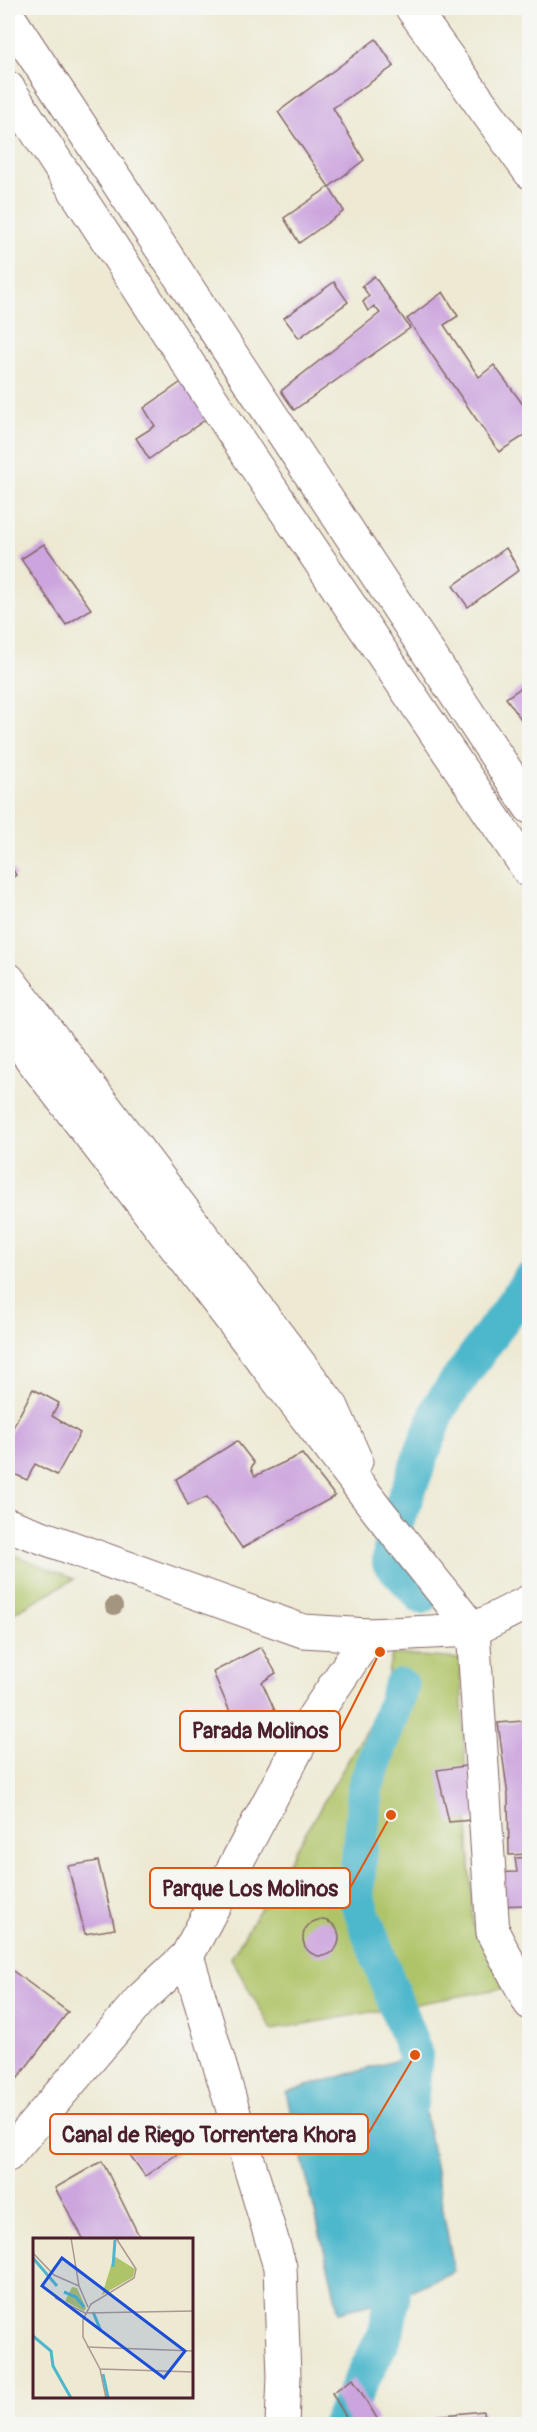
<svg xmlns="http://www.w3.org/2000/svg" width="537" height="2432" font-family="Pangolin,sans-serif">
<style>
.green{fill:#afc468;stroke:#7c724a;stroke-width:1.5}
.water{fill:#4eb7cc;stroke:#4c6b7c;stroke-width:1.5}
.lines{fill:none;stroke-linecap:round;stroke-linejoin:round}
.canal{stroke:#4eb7cc;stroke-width:36}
.building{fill:#cca5de}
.minor-casing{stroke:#836666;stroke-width:35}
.minor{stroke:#fff;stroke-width:33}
.tree{fill:#a49580}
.inset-river{fill:none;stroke:#4eb7cc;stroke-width:3}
.inset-road{fill:none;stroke:#ac9890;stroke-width:1.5}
.view{fill:#1d4ed8;fill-opacity:0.15;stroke:#1d4ed8;stroke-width:3}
.inset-edge{fill:none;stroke:#4a1f2b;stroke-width:3}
.leader{fill:none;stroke:#e0560e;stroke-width:2}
.callout-dot{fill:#e0560e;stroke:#f6f6f2;stroke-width:2}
.callout{fill:#f6f6f2;stroke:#e0560e;stroke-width:2}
.callout-label{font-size:22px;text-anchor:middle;font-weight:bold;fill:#4a1f2b}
</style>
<rect width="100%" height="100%" fill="#f6f6f2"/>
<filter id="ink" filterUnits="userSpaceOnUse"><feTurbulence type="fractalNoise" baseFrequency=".0167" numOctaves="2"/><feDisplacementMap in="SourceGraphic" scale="12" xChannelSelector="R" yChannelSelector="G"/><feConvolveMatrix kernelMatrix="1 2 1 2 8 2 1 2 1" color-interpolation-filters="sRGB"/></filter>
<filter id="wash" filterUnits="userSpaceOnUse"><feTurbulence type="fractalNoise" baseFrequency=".008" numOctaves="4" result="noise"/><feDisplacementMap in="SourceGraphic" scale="24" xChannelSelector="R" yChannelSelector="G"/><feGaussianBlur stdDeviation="1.35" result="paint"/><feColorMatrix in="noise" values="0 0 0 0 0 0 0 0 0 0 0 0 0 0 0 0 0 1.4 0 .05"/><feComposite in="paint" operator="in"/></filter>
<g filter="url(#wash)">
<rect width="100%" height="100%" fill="#ede9d3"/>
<!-- green -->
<g class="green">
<path d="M8,1552L74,1579L8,1616Z"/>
<path d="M392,1654L460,1659L473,1926L505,1988L272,2030L231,1958L381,1705Z"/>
</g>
<!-- water -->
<path class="water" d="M415,2055L454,2271L392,2299L339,2312L286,2092Z"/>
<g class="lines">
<!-- canal -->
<g class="canal">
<path d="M422,1596L390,1562L393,1530L440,1406L530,1280"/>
<path d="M401,1686L365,1788L356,1897L415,2055L410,2104"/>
<path d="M339,2424L386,2333L392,2299L396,2251"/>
</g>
</g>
<g id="blocks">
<!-- building -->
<g class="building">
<path d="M376,39L394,66L333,108L364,160L329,187L278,112Z"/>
<path d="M329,187L344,211L299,243L284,218Z"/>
<path d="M374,276L410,328L294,410L281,391L380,313L374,306L368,311L363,302L369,296L362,286Z"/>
<path d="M334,282L348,302L299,338L284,318Z"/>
<path d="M443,292L458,316L444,325L479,377L494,365L530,414V432L499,452L407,319Z"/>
<path d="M190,376L212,415L149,459L136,438L155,426L144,408Z"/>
<path d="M44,544L91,609L66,625L21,559Z"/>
<path d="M506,548L519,570L468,607L453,586Z"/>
<path d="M530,682V732L506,698Z"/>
<path d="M8,863L16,875L8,881Z"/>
<path d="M33,1389L59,1403L52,1416L80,1433L57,1475L35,1464L27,1480L8,1471V1437Z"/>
<path d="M237,1441L254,1463L251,1468L255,1476L302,1454L335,1496L242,1548L207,1497L188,1505L176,1479Z"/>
<path d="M261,1647L276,1673L262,1682L281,1724L242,1740L213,1672Z"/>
<path d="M523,1721L530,1770V1854L509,1855L508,1796L498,1723Z"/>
<path d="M478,1764L483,1819L449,1822L437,1770Z"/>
<path d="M530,1857V1905L491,1906L489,1873L517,1872L515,1858Z"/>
<path d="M98,1861L115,1929L85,1934L68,1866Z"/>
<circle cx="321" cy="1938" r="18"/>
<path d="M9,1968L68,2012L11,2087L8,2088Z"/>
<path d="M173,2116L193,2143L145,2176L127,2151Z"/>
<path d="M102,2161L141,2240H84L55,2188Z"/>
<path d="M353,2379L378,2420L371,2424H350L332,2393Z"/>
<path d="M483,2411L485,2424H436L435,2416Z"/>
</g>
</g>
</g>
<g filter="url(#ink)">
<use href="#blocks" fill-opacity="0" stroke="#836666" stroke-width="1.5"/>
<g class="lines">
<defs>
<g id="minor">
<path d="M412,8L530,172"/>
<path d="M8,16L530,807"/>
<path d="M8,88L250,458L530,872"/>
<path d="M8,979L332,1407L356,1461"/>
<path d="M8,1028L379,1512L473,1630L493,1933L530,2003"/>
<path d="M8,1525L303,1631L369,1635L473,1630L530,1601"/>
<path d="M187,1956L280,2267L284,2376L282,2424"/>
<path d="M8,2155L140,2000L187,1956L315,1715L369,1635"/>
</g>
</defs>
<!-- minor casing -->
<use href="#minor" class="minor-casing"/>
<!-- minor -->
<use href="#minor" class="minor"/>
</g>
<!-- trees -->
<circle class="tree" cx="114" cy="1606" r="9"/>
</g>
<!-- overview -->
<g transform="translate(33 2238)">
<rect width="160" height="160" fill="#ede9d3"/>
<path d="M81,18L102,31L100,39L69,57ZM39,49L44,50L53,70L51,73L32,63Z" fill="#afc468"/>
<path class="inset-river" d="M0,20L24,48M80,29L82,2M31,54L43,59L51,69M60,74L68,93M0,98L18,113L20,128L38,160M70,136L75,159"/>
<path class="inset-road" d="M38,0L46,48L55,69M0,15L21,37L46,48M22,60L52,75L161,73M54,109L161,113M67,131L161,134M73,160L67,131L50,99V82L58,66L101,40L103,31L83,0"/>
<path class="view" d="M29,20L152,113L131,140L9,48Z"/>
<rect width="160" height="160" class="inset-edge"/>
</g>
<!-- callouts -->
<path class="leader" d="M380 1652L340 1731M391 1815L350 1888M415 2055L368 2134"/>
<g class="callout-dot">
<circle cx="380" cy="1652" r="6"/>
<circle cx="391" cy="1815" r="6"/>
<circle cx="415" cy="2055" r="6"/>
</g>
<g class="callout">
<rect x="180" y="1711" width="160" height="40" rx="6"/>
<rect x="150" y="1868" width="200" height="40" rx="6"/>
<rect x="50" y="2114" width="318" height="40" rx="6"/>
</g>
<g class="callout-label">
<text x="260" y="1738">Parada Molinos</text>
<text x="250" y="1896">Parque Los Molinos</text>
<text x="209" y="2142">Canal de Riego Torrentera Khora</text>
</g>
<!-- margin -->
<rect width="537" height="2432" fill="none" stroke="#f6f6f2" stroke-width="30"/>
</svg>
